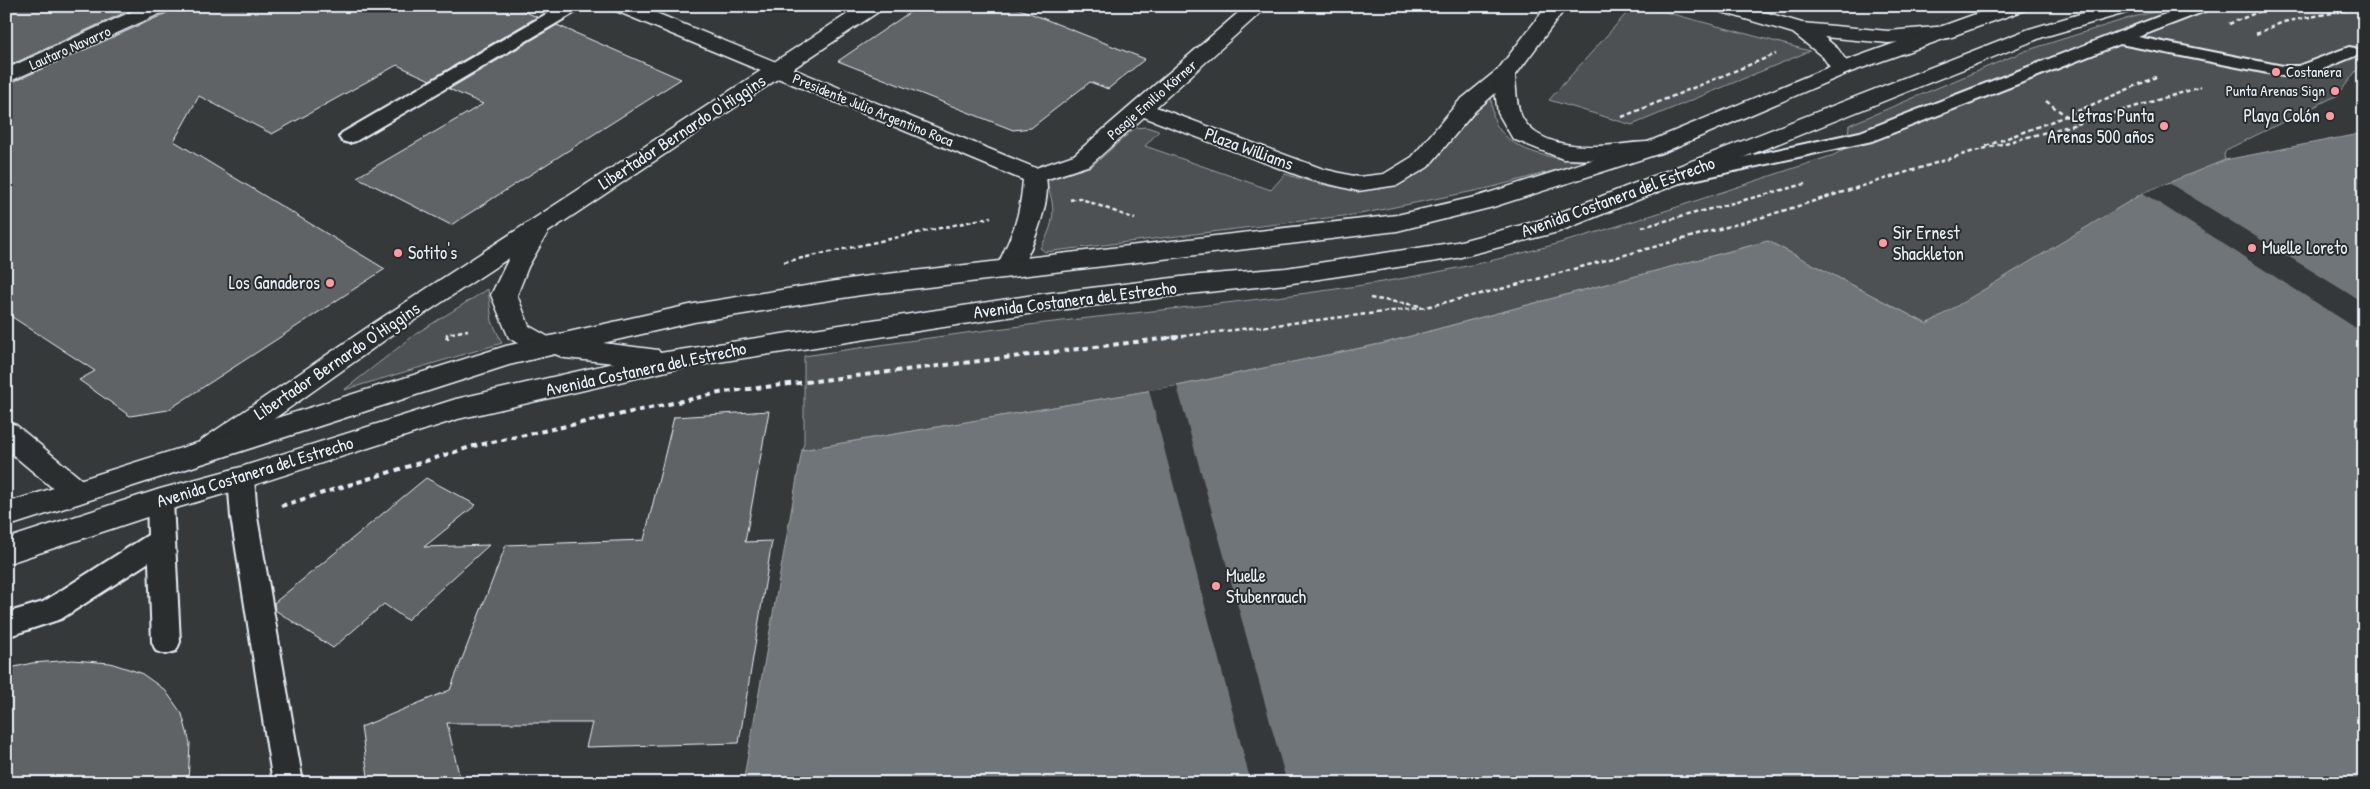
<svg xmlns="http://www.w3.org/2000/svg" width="2370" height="789" font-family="'Patrick Hand',sans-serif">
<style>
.green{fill:#4d5152;stroke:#9aa1a5}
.water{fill:#707579;stroke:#a0a7ac}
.pier{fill:#35393a}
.building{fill:#5f6365;stroke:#e8f1f8}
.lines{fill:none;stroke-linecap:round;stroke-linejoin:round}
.service-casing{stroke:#e8f1f8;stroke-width:4}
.minor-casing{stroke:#e8f1f8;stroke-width:3}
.tertiary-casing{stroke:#e8f1f8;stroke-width:3}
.secondary-casing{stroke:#e8f1f8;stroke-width:3}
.primary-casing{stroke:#e8f1f8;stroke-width:3}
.path-far1{stroke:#e8f1f8;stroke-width:2.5;stroke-dasharray:4.5 3;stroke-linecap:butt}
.path{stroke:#e8f1f8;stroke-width:4;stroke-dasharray:5.5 4.5;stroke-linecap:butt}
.service{fill:#2a2d2e;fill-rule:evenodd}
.minor{fill:#2a2d2e;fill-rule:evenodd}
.tertiary{fill:#2a2d2e;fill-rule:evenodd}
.secondary{fill:#2a2d2e;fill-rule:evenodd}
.primary{fill:#2a2d2e;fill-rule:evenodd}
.poi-dot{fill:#ff9aa2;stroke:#2a2d2e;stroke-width:2}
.labels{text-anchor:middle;stroke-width:4;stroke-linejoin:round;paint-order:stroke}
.far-street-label{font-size:15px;fill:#e8f1f8;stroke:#2a2d2e}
.far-poi-label{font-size:15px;fill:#e8f1f8;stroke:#2a2d2e;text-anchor:start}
.poi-label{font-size:18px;fill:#e8f1f8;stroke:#2a2d2e;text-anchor:start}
.street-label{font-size:18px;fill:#e8f1f8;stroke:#2a2d2e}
</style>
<rect width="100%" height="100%" fill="#35393a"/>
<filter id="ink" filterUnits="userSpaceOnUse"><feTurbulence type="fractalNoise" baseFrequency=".02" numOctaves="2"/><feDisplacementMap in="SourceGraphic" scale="10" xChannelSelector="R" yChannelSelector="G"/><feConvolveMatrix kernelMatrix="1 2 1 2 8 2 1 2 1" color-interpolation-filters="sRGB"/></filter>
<g filter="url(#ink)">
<!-- green -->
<g class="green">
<path d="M1633,6H1643L1810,51L1632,125L1549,100Z"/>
<path d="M2179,6H2364V37L2359,49L2362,63L2338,95L2226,150L2224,155L2225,160L1927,324L1768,241L1385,343L1177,386L802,450L804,443V356C893,343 982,330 1071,320C1210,304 1349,293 1485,262C1604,235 1719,192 1834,155L1847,147L1849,125L2025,51L2129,18Z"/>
<path d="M1491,95C1492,105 1492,117 1497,126C1516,155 1555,158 1586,162L1489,188L1360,214L1045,252L1040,248C1055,225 1057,206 1045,181L1092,166L1135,128L1146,127L1159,131L1145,146L1271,190L1285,174C1333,189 1384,202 1427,167C1435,161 1442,151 1448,144C1462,128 1477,111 1491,95Z"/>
<path d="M488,289L492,321L502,343L344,390L417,333Z"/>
</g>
<!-- water -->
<path class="water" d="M2364,133V783H743L802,450L1177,386L1385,343L1768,241L1927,324L2143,193L2225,160Z"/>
<!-- pier -->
<g class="pier">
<path d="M2169,183L2364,303V333L2143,193Z"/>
<path d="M1177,386L1287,783H1251L1149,390Z"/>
</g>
<!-- building -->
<g class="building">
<path d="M6,6H139L6,67Z"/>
<path d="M173,6H512L537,17L430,80L397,65L272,134L199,96L174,141L385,269L168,410L130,416L79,380L95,371L6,313V85L169,12Z"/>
<path d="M919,6H1012L1145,59L1108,89L1090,82L1031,128L1013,130L838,61Z"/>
<path d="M557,25L681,79L451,225L357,177L483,104L449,89Z"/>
<path d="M769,411L745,542L772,541L739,743L586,747L592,723H447L461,783H369L361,727L450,690L506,545L644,540L674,417Z"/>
<path d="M426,478L476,505L424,547L489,545L407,620L384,604L333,648L275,610L274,603Z"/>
<path d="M73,660L110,663L141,673L165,690L182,714L190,743L188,783H6V669L32,663Z"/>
</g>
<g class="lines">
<defs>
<g id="service">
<path d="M560,6H581L579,10L356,141L349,143L342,141L339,137L342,133Z"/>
<path d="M2186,6H2210L2208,10L2138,37L2283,66H2298L2349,47L2355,48L2358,52L2355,56L2306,76H2283L2120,44L1872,141L1679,183L1672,181L1669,177L1672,173L1679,171L1860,132Z"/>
<path d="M241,468L250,471L254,478L257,517L303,783H273L231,517L228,478L232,471Z"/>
<path d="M160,491L169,494L173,501L180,642L176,651L166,654L156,651L152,642L149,562L61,619L6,637V613L43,602L148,535L147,501L151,494Z"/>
</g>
<g id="minor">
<path d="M144,6H171L168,10L6,83V69Z"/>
<path d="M860,6H884L881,10L548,232L528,267L517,295L529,326L552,339L556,346L552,353L543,355L534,353L509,338L491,295L509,258L392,335L220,457L210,460L200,457L196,449L200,441L374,323Z"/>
<path d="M1246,6H1268L1156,107L1323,169L1358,177L1384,174L1412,157L1459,101L1496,71L1504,70L1512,71L1515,76L1475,111L1428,167L1398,185L1358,191L1308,179L1144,117L1090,165L1035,183L1027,181L1023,176L1027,171L1074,155Z"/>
<path d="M6,422L16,425L87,484L92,492L87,500L77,504L67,500L6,449Z"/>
</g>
<g id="tertiary">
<path d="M611,6H639L1043,171C1057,192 1030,254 1018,274L1009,276L1000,274L996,268C1013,234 1020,218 1023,180L614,10Z"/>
<path d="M1712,6H1744L1802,23L1888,31L1948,26L1955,28L1958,32L1955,36L1948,38L1888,43L1824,37L1838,49L1852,69L1848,73L1841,75L1834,73L1823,57L1793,33L1715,10Z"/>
</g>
<path id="secondary" d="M1547,6H1567L1515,76C1516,88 1516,104 1521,115C1535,147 1583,148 1614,145C1629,144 1645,140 1660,143L1663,148L1660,153L1605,160L1563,159L1513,139L1498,113L1493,76Z"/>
<path id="primary" d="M1998,6H2028L2025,10L1848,73L1664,152L1493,207L1397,231L861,295L694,322L603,343L658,350L660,353L1034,295L1189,276L1286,268L1457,242L1541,220L2029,29L2107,6H2139L2136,10L2043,37L1558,232L1457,258L1286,284L1189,294L1034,313L680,368L458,419L241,489L162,512L6,564V539L160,489L241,467L456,399L614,363L565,358L555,354L509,365L6,527V503L506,346L694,304L861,277L1397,215L1479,196L1648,142L1834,65Z"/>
</defs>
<!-- service casing -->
<use href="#service" class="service-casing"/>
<!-- minor casing -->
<use href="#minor" class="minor-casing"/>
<!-- tertiary casing -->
<use href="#tertiary" class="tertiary-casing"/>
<!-- secondary casing -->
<use href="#secondary" class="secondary-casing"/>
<!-- primary casing -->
<use href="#primary" class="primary-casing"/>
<!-- path-far1 -->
<g class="path-far1">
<path d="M2229,24L2258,12L2289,6"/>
<path d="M2256,34L2283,22L2364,7"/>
<path d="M2046,101L2077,124"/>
<path d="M1622,117L1776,54"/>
<path d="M1986,146L2066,116L2156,77"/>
<path d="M1070,200L1079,198L1135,219"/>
<path d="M1642,227L1805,184"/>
<path d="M784,262L991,217"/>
<path d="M1370,298L1421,306"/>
<path d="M447,338V334L468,330"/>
<path d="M1167,338L1426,307L1501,289L1763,217L1971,152L2077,124L2201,87"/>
</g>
<!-- path -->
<g class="path">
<path d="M447,337V339"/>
<path d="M281,506L474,446L724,392L1177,337"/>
</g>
<!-- service -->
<use href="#service" class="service"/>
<!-- minor -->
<use href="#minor" class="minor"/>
<!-- tertiary -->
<use href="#tertiary" class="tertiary"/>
<!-- secondary -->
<use href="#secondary" class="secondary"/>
<!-- primary -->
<use href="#primary" class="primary"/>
</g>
</g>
<!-- markers -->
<g class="poi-dot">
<circle cx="2276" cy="72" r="5"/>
<circle cx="2335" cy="91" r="5"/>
<circle cx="2330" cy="116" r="5"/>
<circle cx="2164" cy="126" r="5"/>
<circle cx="1883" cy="243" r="5"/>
<circle cx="2252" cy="248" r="5"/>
<circle cx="398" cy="253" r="5"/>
<circle cx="330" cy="283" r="5"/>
<circle cx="1216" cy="586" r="5"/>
</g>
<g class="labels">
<!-- far-street labels -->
<g class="far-street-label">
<text transform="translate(70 48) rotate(-24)" y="5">Lautaro Navarro</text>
<text transform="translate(1152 100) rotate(-41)" y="5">Pasaje Emilio Körner</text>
<text transform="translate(873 110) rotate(22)" y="5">Presidente Julio Argentino Roca</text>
</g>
<!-- far-poi labels -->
<g class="far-poi-label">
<text x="2286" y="77">Costanera</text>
<text x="2325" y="96" text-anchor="end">Punta Arenas Sign</text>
</g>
<!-- poi labels -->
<g class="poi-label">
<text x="2154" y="122" text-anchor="end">Letras Punta<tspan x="2154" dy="21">Arenas 500 años</tspan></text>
<text x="2320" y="122" text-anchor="end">Playa Colón</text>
<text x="1893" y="239">Sir Ernest<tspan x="1893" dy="21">Shackleton</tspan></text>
<text x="2262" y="254">Muelle Loreto</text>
<text x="408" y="259">Sotito's</text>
<text x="320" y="289" text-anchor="end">Los Ganaderos</text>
<text x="1226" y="582">Muelle<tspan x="1226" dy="21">Stubenrauch</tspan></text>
</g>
<!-- street labels -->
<g class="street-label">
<text transform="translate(682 132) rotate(-33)" y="6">Libertador Bernardo O'Higgins</text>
<text transform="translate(1249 149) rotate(20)" y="6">Plaza Williams</text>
<text transform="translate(1618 197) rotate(-20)" y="6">Avenida Costanera del Estrecho</text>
<text transform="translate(1075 300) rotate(-7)" y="6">Avenida Costanera del Estrecho</text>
<text transform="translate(337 361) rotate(-34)" y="6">Libertador Bernardo O'Higgins</text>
<text transform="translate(646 369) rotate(-12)" y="6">Avenida Costanera del Estrecho</text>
<text transform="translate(255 472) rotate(-17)" y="6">Avenida Costanera del Estrecho</text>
</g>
</g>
<!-- margin -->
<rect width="2370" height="789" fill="none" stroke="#2a2d2e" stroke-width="25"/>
<rect x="12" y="12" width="2345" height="764" fill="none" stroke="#e8f1f8" stroke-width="2" filter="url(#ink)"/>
</svg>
